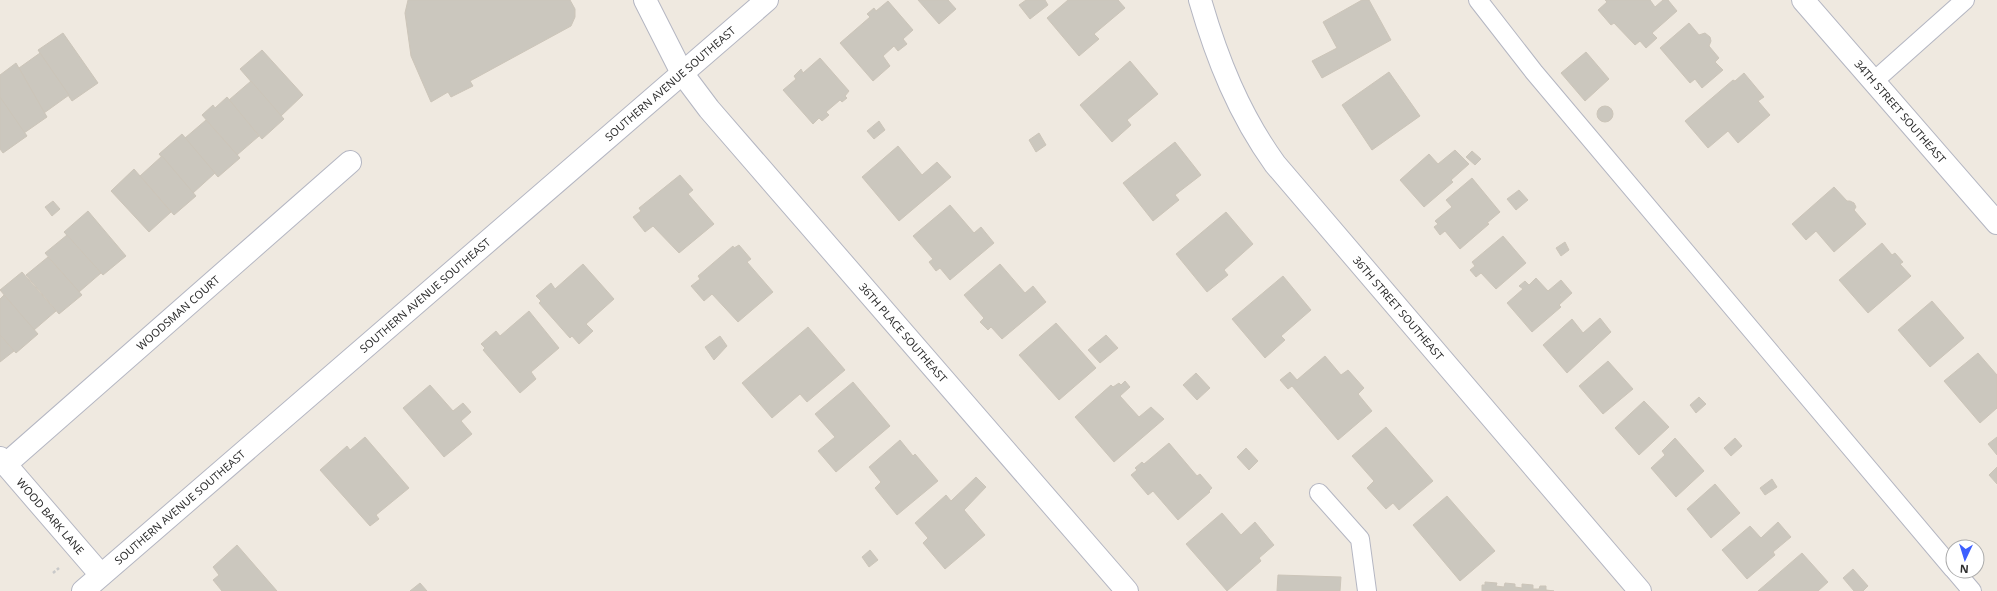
<svg xmlns="http://www.w3.org/2000/svg" width="1997" height="591" font-family="'Noto Sans',sans-serif">
<style>
.building{fill:#cbc7be;stroke:#ccc5b9}
.lines{fill:none;stroke-linecap:round;stroke-linejoin:round}
.lane-casing{stroke:#b4b6c2;stroke-width:20}
.street-casing{stroke:#b4b6c2;stroke-width:24}
.secondary-casing{stroke:#b4b6c2;stroke-width:24}
.path{stroke:#c9c9c9;stroke-width:2.5;stroke-dasharray:3 2;stroke-linecap:butt}
.lane{stroke:#fff;stroke-width:18}
.street{stroke:#fff;stroke-width:22}
.secondary{stroke:#fff;stroke-width:22}
.labels{text-anchor:middle;stroke-width:3.5;stroke-linejoin:round;paint-order:stroke}
.street-label{font-size:11px;fill:#2e2e2e;stroke:#fff}
</style>
<rect width="100%" height="100%" fill="#efe9e0"/>
<!-- building -->
<g class="building">
<path d="M408,0H570L575,9V17L571,26L470,81L473,86L451,97L448,92L431,102L411,56L405,13Z"/>
<path d="M918,0H948L956,9L939,24Z"/>
<path d="M1026,0H1045L1048,5L1030,19L1019,5Z"/>
<path d="M1068,0H1118L1125,8L1094,34L1099,39L1079,56L1047,18Z"/>
<path d="M1362,0H1369L1391,40L1322,78L1312,61L1337,48L1323,22Z"/>
<path d="M1605,0H1650L1655,7L1663,0H1668L1677,11L1652,33L1657,38L1646,48L1640,41L1635,45L1614,23L1611,25L1598,10L1607,2Z"/>
<path d="M888,1L913,30L903,39L907,44L898,51L894,46L883,56L890,66L873,81L840,43L870,17L867,14L874,8L876,11Z"/>
<path d="M1689,23L1699,35L1705,33L1710,37L1711,41L1709,46L1719,58L1715,62L1723,70L1702,88L1695,79L1690,83L1660,48Z"/>
<path d="M63,33L98,83L72,101L38,50Z"/>
<path d="M262,50L303,95L281,116L240,69Z"/>
<path d="M1586,52L1609,79L1585,101L1561,73Z"/>
<path d="M40,53L69,95L44,113L19,68Z"/>
<path d="M820,58L849,91L845,96L847,98L842,102L840,100L826,112L829,115L822,121L819,118L813,124L783,90L796,79L794,76L801,69L803,73Z"/>
<path d="M1130,61L1158,94L1127,120L1131,125L1112,142L1080,105Z"/>
<path d="M16,63L47,117L24,133L0,97V75Z"/>
<path d="M1389,72L1420,116L1372,150L1342,105Z"/>
<path d="M1744,73L1764,97L1758,101L1770,115L1738,143L1728,131L1708,148L1685,121L1733,80L1735,81Z"/>
<path d="M251,81L284,119L262,139L229,100Z"/>
<path d="M0,97L27,136L3,153L0,149Z"/>
<path d="M227,97L259,136L237,155L202,115L213,105L215,108Z"/>
<circle cx="1605" cy="114" r="8"/>
<path d="M206,120L240,158L218,177L185,138Z"/>
<path d="M879,121L885,130L874,139L867,131Z"/>
<path d="M1039,133L1046,145L1036,152L1029,140Z"/>
<path d="M182,134L215,173L193,193L159,154Z"/>
<path d="M1175,142L1201,175L1175,195L1179,200L1153,221L1123,183Z"/>
<path d="M898,146L922,175L937,162L951,177L899,221L862,177Z"/>
<path d="M1455,150L1469,164L1451,180L1453,182L1424,207L1400,180L1429,154L1438,164Z"/>
<path d="M1472,151L1481,159L1475,165L1466,157Z"/>
<path d="M162,156L196,196L174,215L140,176Z"/>
<path d="M134,169L171,212L149,232L111,191Z"/>
<path d="M680,175L693,190L688,194L714,224L679,253L653,226L645,232L633,217L641,211L639,208Z"/>
<path d="M1472,178L1500,212L1487,223L1489,224L1460,249L1445,231L1440,235L1434,227L1438,224L1435,221L1452,207L1446,200Z"/>
<path d="M1834,187L1847,201H1850L1854,203L1856,207L1854,210L1866,224L1834,252L1816,231L1806,240L1792,224Z"/>
<path d="M1519,190L1528,200L1516,210L1507,199Z"/>
<path d="M53,201L60,209L52,216L45,207Z"/>
<path d="M950,205L974,233L981,227L994,243L950,280L940,268L936,271L929,262L933,259L913,236Z"/>
<path d="M88,211L126,256L103,275L64,232Z"/>
<path d="M1226,212L1253,244L1224,270L1228,275L1207,292L1176,254Z"/>
<path d="M67,235L101,273L79,292L45,253Z"/>
<path d="M1503,236L1526,263L1496,289L1481,273L1476,277L1470,270L1475,266L1472,262Z"/>
<path d="M1565,242L1569,250L1561,256L1556,248Z"/>
<path d="M1882,243L1892,255L1895,253L1903,262L1900,264L1911,276L1868,313L1839,280Z"/>
<path d="M739,245L751,259L747,262L773,292L738,322L712,294L704,301L691,286L700,279L698,276L733,246L734,248Z"/>
<path d="M48,257L82,295L59,314L26,275Z"/>
<path d="M583,264L614,299L586,324L593,331L579,344L572,336L570,338L539,303L541,301L536,296L551,283L555,289Z"/>
<path d="M1000,264L1025,293L1033,286L1046,302L1002,339L991,327L988,330L980,322L984,318L964,295Z"/>
<path d="M22,272L56,311L34,330L0,290Z"/>
<path d="M1283,276L1311,310L1281,336L1285,340L1265,358L1232,319Z"/>
<path d="M1536,278L1548,291L1561,280L1572,293L1559,305L1561,307L1532,332L1507,303L1523,289L1519,286L1525,281L1529,285Z"/>
<path d="M4,295L38,334L16,353L0,335V299Z"/>
<path d="M1932,301L1964,338L1930,367L1898,330Z"/>
<path d="M529,311L559,348L531,372L536,379L520,393L483,350L485,348L481,344L496,331L500,336Z"/>
<path d="M1600,318L1611,332L1567,373L1543,345L1572,319L1583,333Z"/>
<path d="M1056,323L1096,368L1059,400L1019,355Z"/>
<path d="M808,327L845,370L807,402L800,394L772,418L742,383Z"/>
<path d="M0,335L14,351L0,362Z"/>
<path d="M1106,335L1118,348L1100,363L1088,350Z"/>
<path d="M720,336L727,346L714,360L705,347Z"/>
<path d="M1978,353L1997,375V408L1980,423L1944,381Z"/>
<path d="M1325,356L1341,375L1348,370L1364,388L1358,394L1372,411L1338,440L1292,386L1288,389L1280,380L1290,372L1297,380Z"/>
<path d="M1608,361L1633,389L1603,414L1579,386Z"/>
<path d="M1196,373L1210,388L1197,400L1183,385Z"/>
<path d="M1125,381L1130,387L1120,396L1139,417L1151,407L1164,419L1114,462L1075,417L1111,385L1113,387L1119,383L1121,385Z"/>
<path d="M853,382L890,426L836,472L818,451L835,437L815,414Z"/>
<path d="M430,385L453,411L463,403L471,412L461,421L472,434L444,457L403,408Z"/>
<path d="M1699,397L1706,404L1696,413L1690,405Z"/>
<path d="M1644,401L1669,427L1639,455L1615,428Z"/>
<path d="M1386,427L1433,481L1399,510L1393,503L1386,509L1367,488L1374,481L1352,456Z"/>
<path d="M365,437L409,488L376,515L379,519L370,526L320,470L347,446L350,450Z"/>
<path d="M1997,437V455L1988,444Z"/>
<path d="M1675,438L1704,471L1676,497L1651,468L1665,455L1662,451Z"/>
<path d="M1735,438L1742,446L1731,456L1724,448Z"/>
<path d="M900,440L913,456L915,454L938,481L897,515L875,488L881,482L869,467Z"/>
<path d="M1169,443L1197,476L1200,474L1212,488L1209,491L1210,492L1178,520L1153,491L1148,495L1131,475L1137,470L1135,468L1142,462L1144,464Z"/>
<path d="M1246,448L1258,461L1249,470L1237,457Z"/>
<path d="M1997,467V484L1989,475Z"/>
<path d="M976,477L986,487L964,510L985,535L945,569L923,543L928,538L915,523L946,495L951,501Z"/>
<path d="M1772,479L1777,487L1765,495L1760,488Z"/>
<path d="M1715,484L1740,513L1711,538L1687,509Z"/>
<path d="M1447,496L1495,551L1460,581L1413,525Z"/>
<path d="M1222,513L1241,535L1255,522L1274,545L1259,558L1261,561L1227,591L1186,544Z"/>
<path d="M1778,522L1791,537L1773,552L1775,555L1747,579L1722,550L1750,526L1761,538Z"/>
<path d="M237,545L277,591H222L213,580L219,575L213,567Z"/>
<path d="M870,550L878,560L869,567L862,557Z"/>
<path d="M1802,553L1828,582L1818,591H1758Z"/>
<path d="M1853,569L1868,586L1863,591H1854L1843,578Z"/>
<path d="M1278,575L1341,577L1340,591H1277Z"/>
<path d="M1485,582L1497,583L1496,586L1504,587L1505,583L1515,584V587L1522,588V584L1533,585V589H1539L1540,586H1546V590L1554,591H1482V585H1485Z"/>
<path d="M420,583L427,591H410Z"/>
</g>
<g class="lines">
<defs>
<g id="lane">
<path d="M1478,0L1534,72L1953,569"/>
<path d="M1873,82L1965,0"/>
<path d="M1319,493L1360,539L1367,591"/>
<path d="M1955,571L1972,591"/>
</g>
<g id="street">
<path id="s1" d="M645,0L682,73L709,109L1127,591"/>
<path id="s2" d="M1200,0C1217,59 1239,114 1275,164L1640,591"/>
<path id="s3" d="M1803,0L1997,223"/>
<path id="s4" d="M0,458L101,575"/>
<path id="s5" d="M6,464L350,162"/>
</g>
<g id="secondary">
<path id="s6" d="M83,591L767,0"/>
</g>
</defs>
<!-- lane casing -->
<use href="#lane" class="lane-casing"/>
<!-- street casing -->
<use href="#street" class="street-casing"/>
<!-- secondary casing -->
<use href="#secondary" class="secondary-casing"/>
<!-- path -->
<path class="path" d="M53,573L59,568"/>
<!-- lane -->
<use href="#lane" class="lane"/>
<!-- street -->
<use href="#street" class="street"/>
<!-- secondary -->
<use href="#secondary" class="secondary"/>
</g>
<g class="labels">
<!-- street labels -->
<g class="street-label">
<text dy="4" stroke="none"><textPath href="#s6" startOffset="776">SOUTHERN AVENUE SOUTHEAST</textPath></text>
<text dy="4" stroke="none"><textPath href="#s3" startOffset="148">34TH STREET SOUTHEAST</textPath></text>
<text dy="4" stroke="none"><textPath href="#s6" startOffset="452">SOUTHERN AVENUE SOUTHEAST</textPath></text>
<text dy="4" stroke="none"><textPath href="#s2" startOffset="371">36TH STREET SOUTHEAST</textPath></text>
<text dy="4" stroke="none"><textPath href="#s5" startOffset="229">WOODSMAN COURT</textPath></text>
<text dy="4" stroke="none"><textPath href="#s1" startOffset="423">36TH PLACE SOUTHEAST</textPath></text>
<text dy="4" stroke="none"><textPath href="#s6" startOffset="128">SOUTHERN AVENUE SOUTHEAST</textPath></text>
<text dy="4" stroke="none"><textPath href="#s4" startOffset="77">WOOD BARK LANE</textPath></text>
</g>
</g>
<!-- north arrow -->
<g transform="translate(1965 559) rotate(184)"><circle r="19" fill="#ffffff" stroke="#ababab"/>
<path d="M0-3L7 15L0 10L-7 15Z" fill="#3d5fff"/>
<text y="-6" font-size="11" font-weight="bold" text-anchor="middle" fill="#2e2e2e">N</text>
</g>
</svg>
